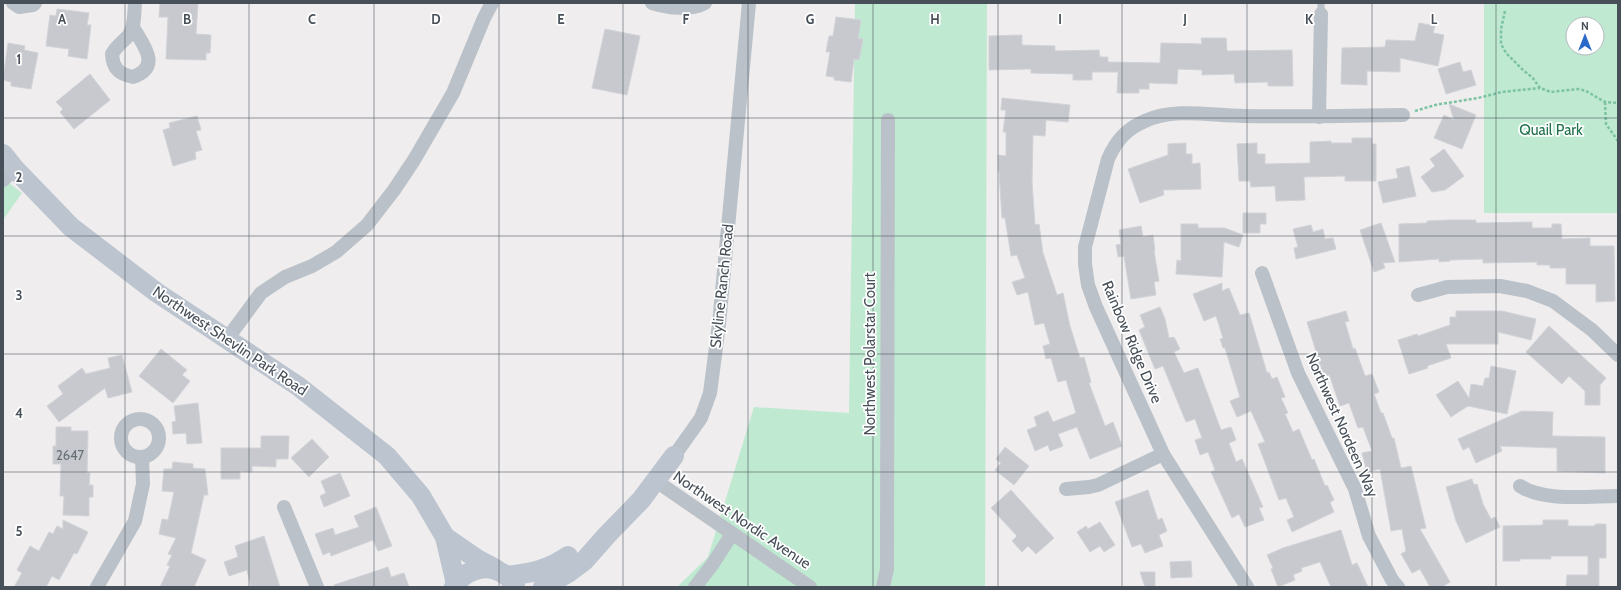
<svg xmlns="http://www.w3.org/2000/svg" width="1621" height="590" font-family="Cabin,sans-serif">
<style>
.green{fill:#bfe9d1;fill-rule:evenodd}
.building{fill:#c7c9cf;stroke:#d1d3d8}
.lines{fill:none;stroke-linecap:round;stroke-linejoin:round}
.path{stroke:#7bc3a3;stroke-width:2.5;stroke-dasharray:3 2;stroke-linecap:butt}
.lane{stroke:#bac1c8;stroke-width:7}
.street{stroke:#bac1c8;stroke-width:14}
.secondary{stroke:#bcc4cf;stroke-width:20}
.grid{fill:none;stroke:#474f58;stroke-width:1;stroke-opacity:0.55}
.labels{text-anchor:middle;stroke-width:3.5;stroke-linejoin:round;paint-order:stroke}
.number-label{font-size:13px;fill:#676e76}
.park-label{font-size:15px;fill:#21714c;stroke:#fff}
.street-label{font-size:15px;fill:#474f58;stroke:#fff}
.grid-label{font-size:13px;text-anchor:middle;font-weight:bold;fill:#474f58;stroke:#fff;stroke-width:3.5;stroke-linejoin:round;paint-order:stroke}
</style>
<rect width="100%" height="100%" fill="#efeded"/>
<!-- green -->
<g class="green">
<path d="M855,3H987L985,587H677L708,557L754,407L849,413Z"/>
<path d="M1484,3H1618V213H1484ZM1573,24H1597V48H1573Z"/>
<path d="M3,178L22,193L3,220Z"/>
</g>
<!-- building -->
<g class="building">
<path d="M160,3H198L196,34L211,35L210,53H206V60L166,59L168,17H159Z"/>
<path d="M57,9L89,13L87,25H91L87,59L68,56L69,49L46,46L50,15L56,16Z"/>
<path d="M836,17L861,20L858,38L863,39L859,60L854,59L851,82L834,80V77L826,76L830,52H826L829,36H833Z"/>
<path d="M1419,23L1435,26L1433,33L1444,35L1438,66L1400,58V72L1367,71V85L1341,84L1342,48L1385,47L1386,40L1415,41Z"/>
<path d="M605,29L640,36L627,95L592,88Z"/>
<path d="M1022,35V45L1055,46V51L1099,50L1100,57H1108V62L1160,63L1161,43L1202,44L1201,38H1226L1227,51L1292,50L1293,86H1268V82L1235,83L1234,74L1202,75V70L1178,69L1177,84L1149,83V89H1139V93H1117L1118,72H1092V80H1073V74L1031,73V69L989,70V36Z"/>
<path d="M8,43L25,46L24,50L38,53L31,89L11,86V82L3,80Z"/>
<path d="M1460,62L1463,72L1471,70L1476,85L1446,94L1438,69Z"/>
<path d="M90,74L110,100L74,129L60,112L63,109L56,102Z"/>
<path d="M1002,98L1070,105L1068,122L1046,120L1045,136L1033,135L1032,182L1035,225L1039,224L1043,253L1057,295L1063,293L1070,326L1080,358L1084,357L1091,382L1089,383L1105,426L1113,422L1122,446L1090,459L1077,427L1058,434L1063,446L1050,451L1048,445L1035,451L1027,430L1037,426L1034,417L1048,411L1053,422L1076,413L1066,380L1058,382L1051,358L1046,359L1043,346L1050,344L1044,323L1035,325L1028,292L1017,295L1012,282L1025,278L1017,255L1011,256L1005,218H1002L999,171H998V155L1006,156V132H1003L1006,110H1001Z"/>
<path d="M1449,104L1476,115L1462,149L1434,138L1444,115L1454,120Z"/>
<path d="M197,116L201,130L196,131L202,150L195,152L196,159L173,166L163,130L170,128L169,123Z"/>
<path d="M1352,138H1372V144H1376V181H1345V176L1304,177L1305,200L1276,201L1275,186L1251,187L1250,181H1239L1237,144L1257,143V154H1265V164L1310,163V142L1331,141V143H1352Z"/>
<path d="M1186,143V154H1192V164L1200,163L1201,189L1163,190L1164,195L1140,203L1128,169L1168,155V144Z"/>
<path d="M1444,149L1464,176L1445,190L1432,192L1421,177L1435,166L1430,159Z"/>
<path d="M1409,166L1416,196L1383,203L1378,182L1398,178L1396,169Z"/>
<path d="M1243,213H1266V224H1260V233H1243Z"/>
<path d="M1449,220H1476V223L1532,222V228H1552V224H1561L1562,239L1590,238V246H1614L1615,301L1596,302V284H1566V268H1550V265H1537V262L1483,263V259L1450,260V261L1439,262V259L1399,262V224L1427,223V221Z"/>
<path d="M1381,223L1395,262L1383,263L1385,268L1374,272L1360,230Z"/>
<path d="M1181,224H1198V228H1225L1243,235L1239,247L1224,242L1222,277L1176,274L1177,260L1181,261Z"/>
<path d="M1311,225L1313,232L1323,229L1325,239L1333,238L1336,249L1296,259L1294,248L1298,247L1293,229Z"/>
<path d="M1141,226L1143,237L1153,235L1155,251H1154L1159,281L1154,282L1156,295L1131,299L1124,256L1118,257L1116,245L1121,244L1119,230Z"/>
<path d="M1222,283V291L1229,288L1240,315L1249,313L1267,373L1269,372L1272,379L1277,377L1285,397L1281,398L1288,413L1285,414L1293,432L1299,429L1312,460L1314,459L1325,486L1327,485L1334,500L1330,502L1334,512L1292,532L1287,520L1294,517L1286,498L1279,500L1258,444L1265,442L1251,411L1237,417L1230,401L1240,397L1225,348H1223L1220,339L1223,338L1216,316L1204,321L1193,294Z"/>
<path d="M1160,307L1165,319L1169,338L1174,337L1180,349L1174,352L1184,373L1198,368L1221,430L1231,427L1236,440L1229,443L1236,462L1242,459L1263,507L1259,508L1264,520L1245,527L1239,514L1232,518L1211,472L1215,470L1208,452L1200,455L1195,440L1202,438L1195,419L1186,422L1163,366L1155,369L1139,330L1145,327L1140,315Z"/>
<path d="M1346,311L1349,321L1345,322L1353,349L1355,348L1365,376L1372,374L1379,392L1374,394L1381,413H1383L1392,438H1394L1401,468L1411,466L1426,528L1420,529L1450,582L1442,587H1430L1420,569L1412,573L1401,554L1406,551L1402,529L1391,531L1380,469L1367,472L1362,453L1372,451L1363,427L1358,428L1349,403L1340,406L1331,380L1329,375L1323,376L1318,361H1319L1307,322Z"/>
<path d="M1456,311H1502L1536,319L1531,340L1498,332V344H1446L1451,358L1427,366L1428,368L1409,374L1398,340L1417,334L1418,336L1450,325V317H1456Z"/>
<path d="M1549,326L1606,378L1600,385V405H1585V391L1569,376L1562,384L1526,352Z"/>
<path d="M161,349L187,370L182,375L190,381L173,403L139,376Z"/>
<path d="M122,355L132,392L108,398L105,388L59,422L47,406L63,394L58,386L82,368L86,374L110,368L108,358Z"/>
<path d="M1491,366L1516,371L1507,414L1468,406L1451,417L1436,395L1458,381L1469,398L1471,384L1483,386L1485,378H1489Z"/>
<path d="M198,403L202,443L187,444L186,433L173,434L172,422L176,421L174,406Z"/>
<path d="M1522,411L1553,412L1552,436L1605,437V473L1557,471V448L1500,446L1502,451L1476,463L1469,447L1463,450L1458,439Z"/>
<path d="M56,427H71V431H88L87,473H90L89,485H93V497H89V516L63,515L64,496H60L61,464H53V446H56Z"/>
<path d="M261,436H289L288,459H276V467L252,466V472L240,471V479H221V448H261Z"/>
<path d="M312,439L329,457L309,477L291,458Z"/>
<path d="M1005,447L1029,466L1014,485L995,470L1001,463L996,459Z"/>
<path d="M173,462L193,464V468L205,469L208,495H204L191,553L206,560L194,587H160L170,566L167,565L172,555L168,554L176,538L159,534L162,519L168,520L174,492L162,491L164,469H172Z"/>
<path d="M340,473L350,496L324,507L320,496L326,493L321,481Z"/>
<path d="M1472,479L1474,485L1477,484L1483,504L1491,519L1495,517L1500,527L1466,543L1456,521L1446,487Z"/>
<path d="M1011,490L1054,538L1036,554L1028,546L1022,552L1012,541L1017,536L991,508Z"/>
<path d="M1148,490L1158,520L1162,518L1167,531L1159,535L1163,546L1145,553L1141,544L1132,547L1115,502Z"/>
<path d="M376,507L392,546L378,551L373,540L331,556L330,552L323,555L315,534L333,528L335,535L359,527L354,516Z"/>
<path d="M63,520L88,532L77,554L74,553L59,580L52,576L46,587H14L22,573L17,570L30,546L39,551L49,532L53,534L57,526L63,529Z"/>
<path d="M1543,520H1568V526H1595V524H1606V558H1599V587H1566L1567,575H1588V556H1551V559H1520V561H1503V526L1543,525Z"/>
<path d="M1100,522L1115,545L1104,552L1100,546L1090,552L1077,532L1086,526L1088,529Z"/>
<path d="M1341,530L1352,565L1357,563L1368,587H1331L1320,562L1301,568L1302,571L1293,575L1295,580L1278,587L1271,569L1273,568L1267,555L1283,548Z"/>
<path d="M264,536L280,587H251L247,570L229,576L224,562L238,557L235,546Z"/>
<path d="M1191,561L1192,577L1171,578L1170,562Z"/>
<path d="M388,567L391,577L404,573L409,587H334V585Z"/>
<path d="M1140,572H1155V587H1145Z"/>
</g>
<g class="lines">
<!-- path -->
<g class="path">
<path d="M1505,11L1501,29V44L1506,53L1524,71L1532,77L1540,88L1551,92L1579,89L1586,91L1605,102L1618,103"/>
<path d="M1605,102L1606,124L1618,141"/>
<path d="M1415,111L1435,105L1478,98L1502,92L1540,88"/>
</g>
<!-- lane -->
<path class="lane" d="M1321,14V3"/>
<!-- street -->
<g class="street">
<path d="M13,3L19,7L33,5L35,3"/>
<path d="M652,3C668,8 691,11 705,3"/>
<path d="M133,27C142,44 163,66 133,77C119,74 113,69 112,54C117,45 123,42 129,35C135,26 134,13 135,3"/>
<path d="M1319,117L1321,14"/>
<path d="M3,180L15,169"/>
<path d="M1262,273L1298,373L1355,489L1369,536L1392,580L1398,587"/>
<path d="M1418,295L1447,287L1500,286L1527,291L1553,301L1592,330L1618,355"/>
<path d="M227,339L261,293L285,277L312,266L336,252L367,225L394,190L414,160L453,93L484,18L492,3"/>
<circle cx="140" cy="438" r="19"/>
<path d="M674,456L701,418L710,393L719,324L749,3"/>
<path d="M656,481L810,587"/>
<path d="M1520,486C1545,502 1588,496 1618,496"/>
<path d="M1066,489L1089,487L1098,485L1163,454"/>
<path d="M284,507L317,587"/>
<path d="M97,587L135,521L143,484L142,457"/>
<path d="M695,587L712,565L732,534"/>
<path d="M883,587L887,569V546L888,120"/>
<path d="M1247,587L1163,454L1096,307L1088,285L1085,264V247L1108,159C1116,141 1126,129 1145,121C1176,107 1211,116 1244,116C1297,117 1350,116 1403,115"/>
</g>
<!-- secondary -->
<g class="secondary">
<path d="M3,154L15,169L71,227L156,292L298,386L387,456L421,496L445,537L456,584"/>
<path d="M445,537L477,559L496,569"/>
<path d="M507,576C532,573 548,570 568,556"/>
<path d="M454,587C462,572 483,564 498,571C506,574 510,579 515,585"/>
<path d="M543,587L568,573L584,561L607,535L641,500L674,456"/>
</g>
</g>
<!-- grid -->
<path class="grid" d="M125,3V587M249,3V587M374,3V587M499,3V587M623,3V587M748,3V587M873,3V587M998,3V587M1122,3V587M1247,3V587M1372,3V587M1496,3V587M3,118H1618M3,236H1618M3,354H1618M3,472H1618"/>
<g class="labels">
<!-- number labels -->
<g class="number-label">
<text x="70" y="460">2647</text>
</g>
<!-- park labels -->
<g class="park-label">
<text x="1551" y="135">Quail Park</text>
</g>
<!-- street labels -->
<g class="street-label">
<text transform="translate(722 286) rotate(-84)" y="5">Skyline Ranch Road</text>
<text transform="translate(230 341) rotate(34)" y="5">Northwest Shevlin Park Road</text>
<text transform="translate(1132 342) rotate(67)" y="5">Rainbow Ridge Drive</text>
<text transform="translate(870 354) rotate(-90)" y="5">Northwest Polarstar Court</text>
<text transform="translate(1342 425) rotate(66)" y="5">Northwest Nordeen Way</text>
<text transform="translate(742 520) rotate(34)" y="5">Northwest Nordic Avenue</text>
</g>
</g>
<g class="grid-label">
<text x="62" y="24">A</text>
<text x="187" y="24">B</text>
<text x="312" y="24">C</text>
<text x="436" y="24">D</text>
<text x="561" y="24">E</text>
<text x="686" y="24">F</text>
<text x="810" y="24">G</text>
<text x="935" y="24">H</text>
<text x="1060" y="24">I</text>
<text x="1185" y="24">J</text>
<text x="1309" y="24">K</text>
<text x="1434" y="24">L</text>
<text x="19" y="64">1</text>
<text x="19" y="182">2</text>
<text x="19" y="300">3</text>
<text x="19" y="418">4</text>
<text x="19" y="536">5</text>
</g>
<!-- border -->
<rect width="1621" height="590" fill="none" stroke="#474f58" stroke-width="8"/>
<!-- north arrow -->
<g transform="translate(1585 36)"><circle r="19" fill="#ffffff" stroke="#b5b9bc"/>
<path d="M0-3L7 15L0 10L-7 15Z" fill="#2c6aca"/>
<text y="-6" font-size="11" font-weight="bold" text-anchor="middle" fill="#474f58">N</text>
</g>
</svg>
